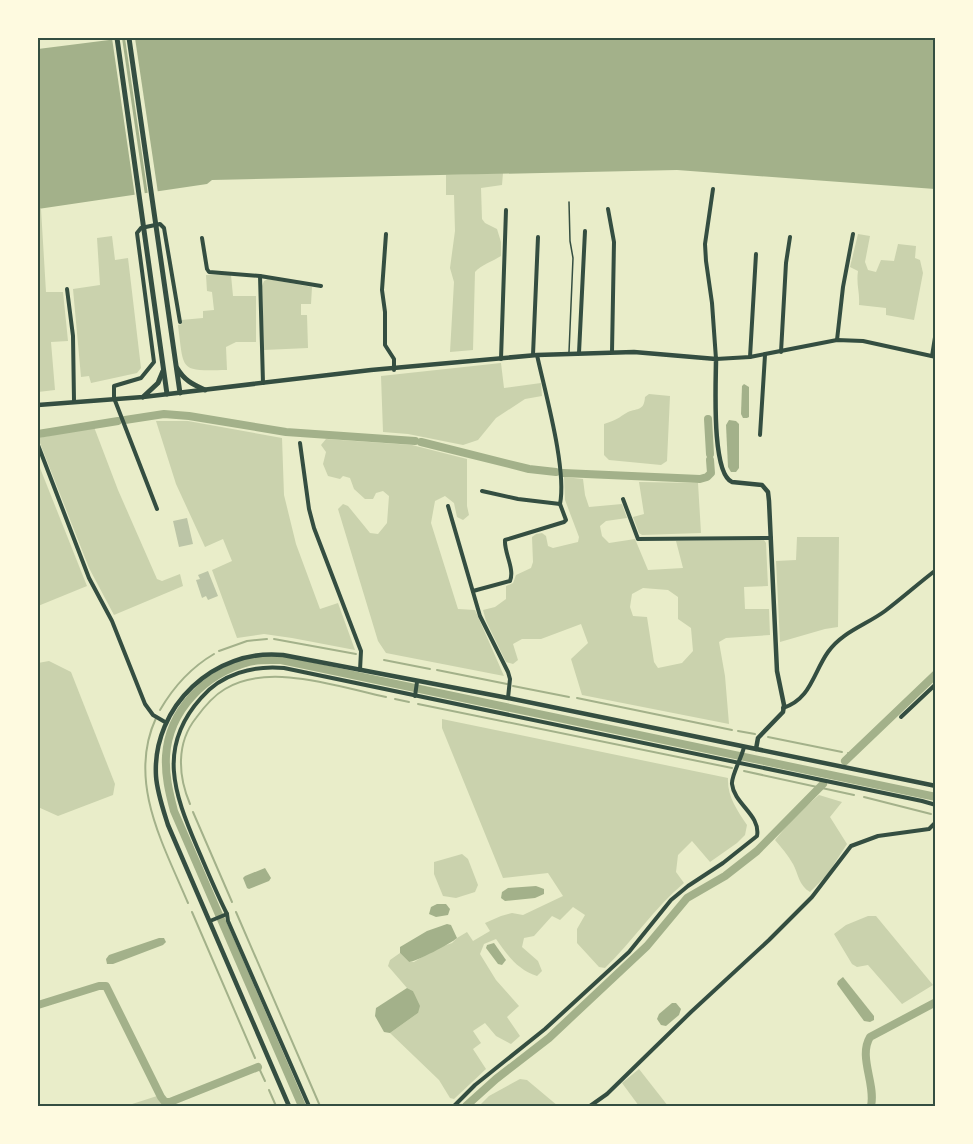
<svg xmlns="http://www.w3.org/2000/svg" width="973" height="1144" font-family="'Asap Condensed',sans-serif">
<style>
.green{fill:#cad2ad;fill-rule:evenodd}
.water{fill:#a3b18a}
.pier{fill:#e9edc9}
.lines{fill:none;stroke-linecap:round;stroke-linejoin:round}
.stream{stroke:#a3b18a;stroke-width:2}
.canal{stroke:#a3b18a;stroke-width:8}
.building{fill:#bcc5a7}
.service{stroke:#344e41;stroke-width:1.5}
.minor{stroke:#344e41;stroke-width:4}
.tertiary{stroke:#344e41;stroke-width:4.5}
.secondary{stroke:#344e41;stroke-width:5}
.neatline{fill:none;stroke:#344e41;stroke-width:2}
</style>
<rect width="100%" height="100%" fill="#e9edc9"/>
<!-- green -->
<g class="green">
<path d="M503,173L502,185L481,188L482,219L485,223L497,229L501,242V256C493,261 481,265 475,272L473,350L450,352L454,282L450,268L455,231L454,195H446V175Z"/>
<path d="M38,209H41L46,292H63L68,341L51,342L55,390L38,392Z"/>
<path d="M858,234L870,236L865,262L868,270L876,272L881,260L894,261L898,244L916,246L915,258L920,260L923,273L914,320L886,315V308L859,305C860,292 856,285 858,271L850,267Z"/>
<path d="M112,236L115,260L128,258L141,368L137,373L91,383L89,376L81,377L73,289L100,285L97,238Z"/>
<path d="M206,275H231L233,296H256V342H236L226,347L227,370C179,371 184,372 178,325L182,324L181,320L203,318V311L214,310L212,292L207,291Z"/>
<path d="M268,279L312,287L311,304H301V315H307L308,348L264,350L262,286L264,281Z"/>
<path d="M501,363L504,388L541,383L542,396L525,399L496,418L478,440L463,445L408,434L383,432L381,376Z"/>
<path d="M649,394L670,396L667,461L661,465L609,460L604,455V424C617,420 618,418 628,412C638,408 644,411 645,397Z"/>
<path d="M156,421H188L282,438L284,495L296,544L320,609L338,603L355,650L292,638L264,634L237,638L212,570L232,561L223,539L205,547L176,484Z"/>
<path d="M94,427L118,490L157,579L162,581L180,574L183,586L114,615L89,568L38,438Z"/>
<path d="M326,439L412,445L467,459V506L469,515L463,520L457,517L454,503L445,496L435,501L431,523L458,609L475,610L504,676L386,653L378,641L338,509L343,504L348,506L370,533L378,534L387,523L389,496L383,491L376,493L373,499H365L354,489L350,478L343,476L340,479L328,476L323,464L326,452L321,445Z"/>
<path d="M38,463L87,586L38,606Z"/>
<path d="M564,477L583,479L585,495L589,507L622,504L627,518L606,521L600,526L602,536L609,543L635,539L648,570L683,568L676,541L764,540L766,543L768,586L744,587L745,609H769L770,635L726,638L719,642L725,676L729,724L582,695L571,659L588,643L581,624L541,639H522L513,644L518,660L513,664L506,662L486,621L483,610L495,607L506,599V586L513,583L516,575L531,568L533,562L532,537L536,534L542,533L546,536L548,546L553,548L578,542L579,537L565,500ZM643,588L668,590L678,597V619L691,628L693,651L682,663L658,668L654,662L647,617L633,616L630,607L632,594Z"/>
<path d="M639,482L698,483L701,533L642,535L639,533L633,517L644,514Z"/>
<path d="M797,537H839L838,627L825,629L780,642L776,561L796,560Z"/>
<path d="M49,661L71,672L115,784L113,795L58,816L38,807V663Z"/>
<path d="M442,719L728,778C727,796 737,810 747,825L745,835L737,843L710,862L692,841L678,855L676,872L684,883C654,908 633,941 605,968L599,967L577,943V929L585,915L573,907L560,920L552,916L534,936L524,938L522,947L538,961L542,971L537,976C517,969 508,956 496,939L484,944L480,954L496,980L519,1006L507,1017L520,1036L511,1044L496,1036L485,1023L473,1031L481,1043L473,1049L486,1069L454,1099L450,1098L439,1080L390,1033L418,1013L413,991L407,988L388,966L390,960L400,953L409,962H414L435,949L452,943L457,938L467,932L473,941L490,931L485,923L501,916L512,913L523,915L563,896L548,873L503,878L442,728Z"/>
<path d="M819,795L842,802L830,817L847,844L827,875L810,892C799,886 798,873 793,864C788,855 781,847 775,840L796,815Z"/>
<path d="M462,854L468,859L478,885L475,892L456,898L443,896L434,874V862Z"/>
<path d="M868,916H876L933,985L902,1004L868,965L857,967L852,964L834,934L846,925Z"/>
<path d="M639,1069L668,1106H639L622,1083Z"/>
<path d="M520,1079L527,1080L558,1106H479L489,1096Z"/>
<path d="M157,1096L164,1106H126Z"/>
</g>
<!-- water -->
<g class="water">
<path d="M125,38H935V189L677,170L212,180L207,184L38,209V49Z"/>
<path d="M744,384L749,387V417L747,418H743L741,414L742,386Z"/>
<path d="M729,420L736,421L739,424V468L736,472H731L728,467L726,425Z"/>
<path d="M265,868L271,878L269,881L249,889L247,888L243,878L245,876Z"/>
<path d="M536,886L544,889V894L535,898L505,901L501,898L502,892L508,888Z"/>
<path d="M437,904H446L450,909L448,915L436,917L429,914L431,907Z"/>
<path d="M447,924L451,925L457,938C452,943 415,962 409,962L400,953V947L427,931Z"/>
<path d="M159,938H164L166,942L163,945L113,964H107L106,959L109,955Z"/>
<path d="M494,943L506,960L502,965L498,964L486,948L487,945Z"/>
<path d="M843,977L874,1016V1020L870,1022L864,1021L837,984L838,981Z"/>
<path d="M407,988L413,991L420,1006L418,1013L390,1033L384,1032L375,1016L376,1008Z"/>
<path d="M672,1003H676L681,1009L679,1015L666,1026L661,1025L657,1019L659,1014Z"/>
</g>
<!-- pier -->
<g class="pier">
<path d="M112,38H122L145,195L135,197Z"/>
<path d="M125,38H135L158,193L148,195Z"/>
</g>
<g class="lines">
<!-- stream -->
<g class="stream">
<path d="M274,639L356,654"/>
<path d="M219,651L247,641L267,639"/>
<path d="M384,660L430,669"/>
<path d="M437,670L507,684"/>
<path d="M513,686L569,697"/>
<path d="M577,698L732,730"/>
<path d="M395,699L409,702"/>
<path d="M418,704L732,768"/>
<path d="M160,710C174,686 190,668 214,654"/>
<path d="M156,718C127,781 163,844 188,903"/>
<path d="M738,731L755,734"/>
<path d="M768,737L842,752"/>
<path d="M848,753L852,754"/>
<path d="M744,771L854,795"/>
<path d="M864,797L931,814"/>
<path d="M190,804C178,776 176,743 196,718C204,707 213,696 225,689C268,662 339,687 386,697"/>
<path d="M193,812L232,902"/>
<path d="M192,912L255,1058"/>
<path d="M236,912L320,1106"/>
<path d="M258,1066L265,1081"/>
<path d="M269,1090L276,1106"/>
</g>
<!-- canal -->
<g class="canal">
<path d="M708,419L710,454"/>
<path d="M125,420L164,414L189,416L286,432L415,441"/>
<path d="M38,434L118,421"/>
<path d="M421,442L529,469L556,472"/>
<path d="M563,473L700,479L707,477L711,473L710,460"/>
<path d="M845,761L936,674"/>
<path d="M38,1005L99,986H106L161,1097L165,1102H170L258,1067"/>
<path d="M302,1106L174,811C169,792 165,775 166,756C169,710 205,674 249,662C259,659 270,660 281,660L936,797"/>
<path d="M466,1106L496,1079L549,1038L647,946L687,898L725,876L757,851L823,784"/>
<path d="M871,1106C876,1084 858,1057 870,1037L936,1002"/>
</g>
</g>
<!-- building -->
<g class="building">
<path d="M187,518L193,544L179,547L173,521Z"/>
<path d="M208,571L218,596L208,600L206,596L202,598L196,580L200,579L198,575Z"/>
</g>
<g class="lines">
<!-- service -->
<path class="service" d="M569,352L573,258L570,241L569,202"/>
<!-- minor -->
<g class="minor">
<path d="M713,189L705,244L706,261L712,303L716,359L750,357L837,340L863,341L936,357"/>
<path d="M608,209L614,242L612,352"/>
<path d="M386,234L382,290L385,312V345L394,359V370"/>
<path d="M202,238L207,269L209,272L260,276L321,286"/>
<path d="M260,276L263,383"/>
<path d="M67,289L73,336L74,401"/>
<path d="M837,340L843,287L853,234"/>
<path d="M781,352L786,263L790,237"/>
<path d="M579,353L585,231"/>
<path d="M533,355L538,237"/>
<path d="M537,355C545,392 567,469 560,504"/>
<path d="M932,356L936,331"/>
<path d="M750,357L756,254"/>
<path d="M501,359L506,210"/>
<path d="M760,435L765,355"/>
<path d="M300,443L309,509L314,528L361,651L360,670"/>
<path d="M38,445L89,578L112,621L145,704L153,715L165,722"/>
<path d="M482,491L518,499L560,504"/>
<path d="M623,499L638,539L771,538"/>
<path d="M448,506L480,616L508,672L510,679L508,698"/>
<path d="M157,509L114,398V386L141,378L154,362L137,233L141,228L160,224L164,228L180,322"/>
<path d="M473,591L510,581C515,569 504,553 505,540L564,522L566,520L560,504"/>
<path d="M415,696L417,682"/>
<path d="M783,708C811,699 813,673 828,652C842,632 866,625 885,611C902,598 919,583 936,570"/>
<path d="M901,717L936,684"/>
<path d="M210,921L227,914"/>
<path d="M309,1106L228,921L227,914C216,892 207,870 197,847C174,793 157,747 201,698C221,674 254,665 284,668L922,801L936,805"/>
<path d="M454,1106L475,1085L545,1029L629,952L671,900L688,886L723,863L757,836C761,815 734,804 732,784C731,776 742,757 744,747"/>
<path d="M590,1106L607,1094L691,1012L769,940L812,897L851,846L878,836L929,829L935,823L936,819"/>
</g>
<!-- tertiary -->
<g class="tertiary">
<path d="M38,405L143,397L371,370L537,355L634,352L716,359C716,382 711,473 732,482L762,485L768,492L769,501L777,671L784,705L783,712L758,738L756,749"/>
<path d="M289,1106L168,825C163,809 157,792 156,776C152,706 215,648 283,655L508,698L936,786"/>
</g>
<!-- secondary -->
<g class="secondary">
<path d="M117,38L167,394"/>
<path d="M129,38L180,393"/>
<path d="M177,368C184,380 192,384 205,390"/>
<path d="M143,397L158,383L163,371"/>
</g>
</g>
<!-- border -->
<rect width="973" height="1144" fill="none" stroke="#fefae0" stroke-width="78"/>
<rect x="39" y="39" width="895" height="1066" class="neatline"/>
</svg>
